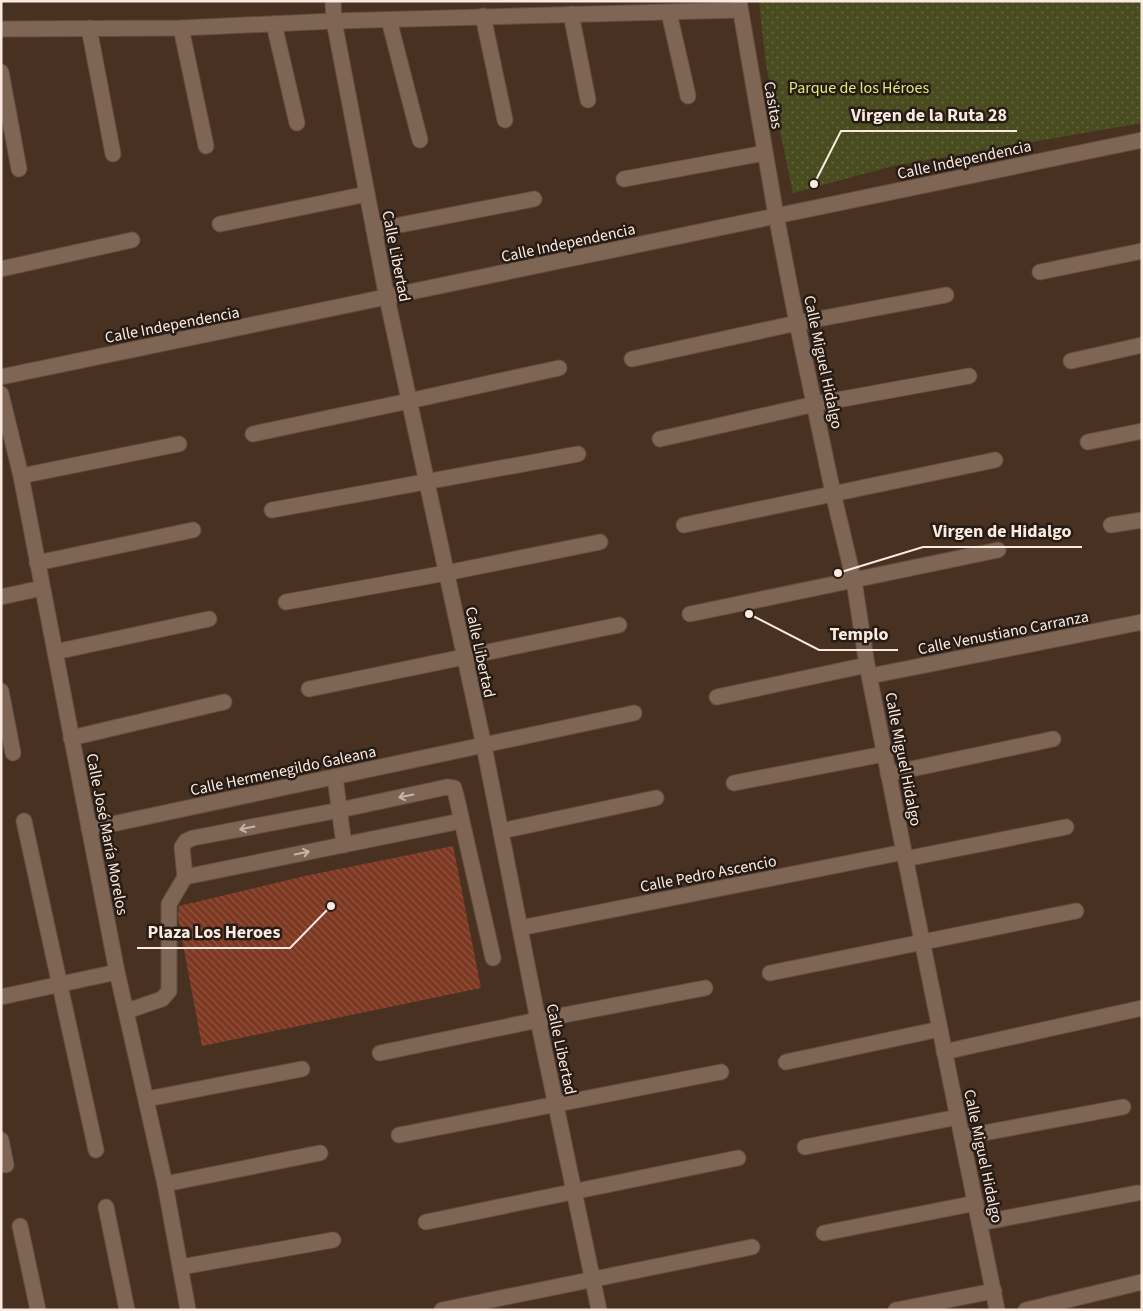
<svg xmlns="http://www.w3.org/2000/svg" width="1143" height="1311" font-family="'Source Sans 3',sans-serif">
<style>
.grass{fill:url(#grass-dots)}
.building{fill:url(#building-back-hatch)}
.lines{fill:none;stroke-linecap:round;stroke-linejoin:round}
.minor-casing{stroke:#634f42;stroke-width:17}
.minor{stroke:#7f6554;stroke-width:15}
.oneway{stroke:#c9b5a8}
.labels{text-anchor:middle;stroke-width:5;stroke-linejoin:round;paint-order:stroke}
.park-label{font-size:16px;fill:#dee97e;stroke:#271c15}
.street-label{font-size:16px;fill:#faeae0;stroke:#271c15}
.leader{fill:none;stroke:#faeae0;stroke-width:2}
.callout-dot{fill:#faeae0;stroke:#271c15;stroke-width:2}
.callout-label{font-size:18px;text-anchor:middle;font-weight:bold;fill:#faeae0;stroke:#271c15;stroke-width:5;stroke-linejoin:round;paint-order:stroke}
</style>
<defs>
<pattern id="grass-dots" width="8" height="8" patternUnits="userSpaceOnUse" patternTransform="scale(1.25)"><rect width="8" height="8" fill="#484c1e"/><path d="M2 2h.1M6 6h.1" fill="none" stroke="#63663e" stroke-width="1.8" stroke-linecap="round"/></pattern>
<pattern id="building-back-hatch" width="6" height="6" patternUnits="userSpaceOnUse" patternTransform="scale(1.25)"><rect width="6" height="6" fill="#7d3822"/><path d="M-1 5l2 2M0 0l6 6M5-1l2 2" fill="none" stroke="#905542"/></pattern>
</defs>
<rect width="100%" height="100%" fill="#493122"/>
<!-- grass -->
<path class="grass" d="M759,1H1142V123L893,166L793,193L766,65Z"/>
<!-- building -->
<path class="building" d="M453,846L481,988L202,1046L178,917L179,906L305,876Z"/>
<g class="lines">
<defs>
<g id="minor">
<path d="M333,1L334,21L387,298L484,746L538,1020L599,1310"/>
<path d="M739,1L776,215L797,323L833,493L854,581L867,665L904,852L997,1310"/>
<path d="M669,13L688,96"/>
<path d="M571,14L588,100"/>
<path d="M483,16L505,120"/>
<path d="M389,20L420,140"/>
<path d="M274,24L297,123"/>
<path d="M89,28L113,154"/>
<path d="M181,28L206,146"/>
<path d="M1,29L181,28L334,21L739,10"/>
<path d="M1,72L19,169"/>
<path d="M624,179L765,153"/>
<path d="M220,224L367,194"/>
<path d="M374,230L534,199"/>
<path d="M1,269L132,240"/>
<path d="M1040,272L1142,251"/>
<path d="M632,359L797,323L946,295"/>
<path d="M1071,361L1142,345"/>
<path d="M1,377C382,299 761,218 1142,140"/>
<path d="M1,394L21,476L117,972L165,1184L188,1310"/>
<path d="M253,434L409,401L559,368"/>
<path d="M660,439L815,404L969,376"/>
<path d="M1088,442L1142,431"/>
<path d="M21,476L179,444"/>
<path d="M272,510L578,454"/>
<path d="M684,525L995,460"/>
<path d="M1111,525L1142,520"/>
<path d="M37,563L193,530"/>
<path d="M1,597L42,588"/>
<path d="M286,602L446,573L600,542"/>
<path d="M690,614L998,550"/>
<path d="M55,652L209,619"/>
<path d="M870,676L1142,622"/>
<path d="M309,689L619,625"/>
<path d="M1,691L13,753"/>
<path d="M717,697L867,665"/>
<path d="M71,738L224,702"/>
<path d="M888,774L1053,739"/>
<path d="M335,777L344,845"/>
<path d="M734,783L884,754"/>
<path d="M24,821L96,1150"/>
<path d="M89,829L634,713"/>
<path d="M501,831L656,798"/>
<path d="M905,859L1066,827"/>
<path d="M185,877L461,821"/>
<path d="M520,928L904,852"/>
<path d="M770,973L1076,911"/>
<path d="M1,997L117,972"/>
<path d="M127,1011L162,999L169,991V904L185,877L182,847L186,841L193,838L340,810L447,787L454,788L456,795L493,958"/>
<path d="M944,1052L1142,1008"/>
<path d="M380,1053L538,1020L705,988"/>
<path d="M786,1062L940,1029"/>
<path d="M147,1099L302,1069"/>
<path d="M399,1135L721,1072"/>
<path d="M962,1137L1123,1107"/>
<path d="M1,1140L6,1165"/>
<path d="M805,1147L958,1117"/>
<path d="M165,1184L320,1153"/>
<path d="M106,1207L127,1310"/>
<path d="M426,1222L738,1158"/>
<path d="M980,1223L1137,1193"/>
<path d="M20,1226L38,1310"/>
<path d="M824,1233L976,1203"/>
<path d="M181,1267L333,1240"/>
<path d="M442,1310L752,1247"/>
<path d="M896,1310L994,1291"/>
<path d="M1026,1310L1142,1282"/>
</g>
</defs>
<!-- minor casing -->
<use href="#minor" class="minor-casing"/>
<!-- minor -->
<use href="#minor" class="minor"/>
</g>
<!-- one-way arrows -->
<defs><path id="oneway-shaft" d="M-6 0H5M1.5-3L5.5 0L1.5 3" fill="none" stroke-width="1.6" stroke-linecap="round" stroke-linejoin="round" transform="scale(1.25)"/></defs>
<g class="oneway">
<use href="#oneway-shaft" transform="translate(406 796) rotate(168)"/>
<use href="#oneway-shaft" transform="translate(247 828) rotate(169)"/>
<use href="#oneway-shaft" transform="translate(302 853) rotate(-12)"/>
</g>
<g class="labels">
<!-- park labels -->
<g class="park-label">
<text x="859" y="93">Parque de los Héroes</text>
</g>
<!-- street labels -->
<g class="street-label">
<text transform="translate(774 105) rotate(80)" y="6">Casitas</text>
<text transform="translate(964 159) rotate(-12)" y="6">Calle Independencia</text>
<text transform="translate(568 242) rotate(-12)" y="6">Calle Independencia</text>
<text transform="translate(397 256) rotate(79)" y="6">Calle Libertad</text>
<text transform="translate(172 324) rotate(-11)" y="6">Calle Independencia</text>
<text transform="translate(824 362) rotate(78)" y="6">Calle Miguel Hidalgo</text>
<text transform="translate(1003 632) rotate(-11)" y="6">Calle Venustiano Carranza</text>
<text transform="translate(481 652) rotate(78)" y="6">Calle Libertad</text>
<text transform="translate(904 759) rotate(79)" y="6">Calle Miguel Hidalgo</text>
<text transform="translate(283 770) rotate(-12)" y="6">Calle Hermenegildo Galeana</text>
<text transform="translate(108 834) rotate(79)" y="6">Calle José María Morelos</text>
<text transform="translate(708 873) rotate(-11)" y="6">Calle Pedro Ascencio</text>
<text transform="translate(562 1049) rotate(78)" y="6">Calle Libertad</text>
<text transform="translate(984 1156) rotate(78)" y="6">Calle Miguel Hidalgo</text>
</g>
</g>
<!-- callouts -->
<path class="leader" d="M814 184L841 131H1017M838 573L923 547H1082M749 614L819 650H898M331 906L290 948H137"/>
<g class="callout-dot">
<circle cx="814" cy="184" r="5"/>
<circle cx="838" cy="573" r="5"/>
<circle cx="749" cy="614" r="5"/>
<circle cx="331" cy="906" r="5"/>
</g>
<g class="callout-label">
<text x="929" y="121">Virgen de la Ruta 28</text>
<text x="1002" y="537">Virgen de Hidalgo</text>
<text x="859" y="640">Templo</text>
<text x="214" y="938">Plaza Los Heroes</text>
</g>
<!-- border -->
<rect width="1143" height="1311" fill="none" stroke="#faeae0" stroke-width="5"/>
</svg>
